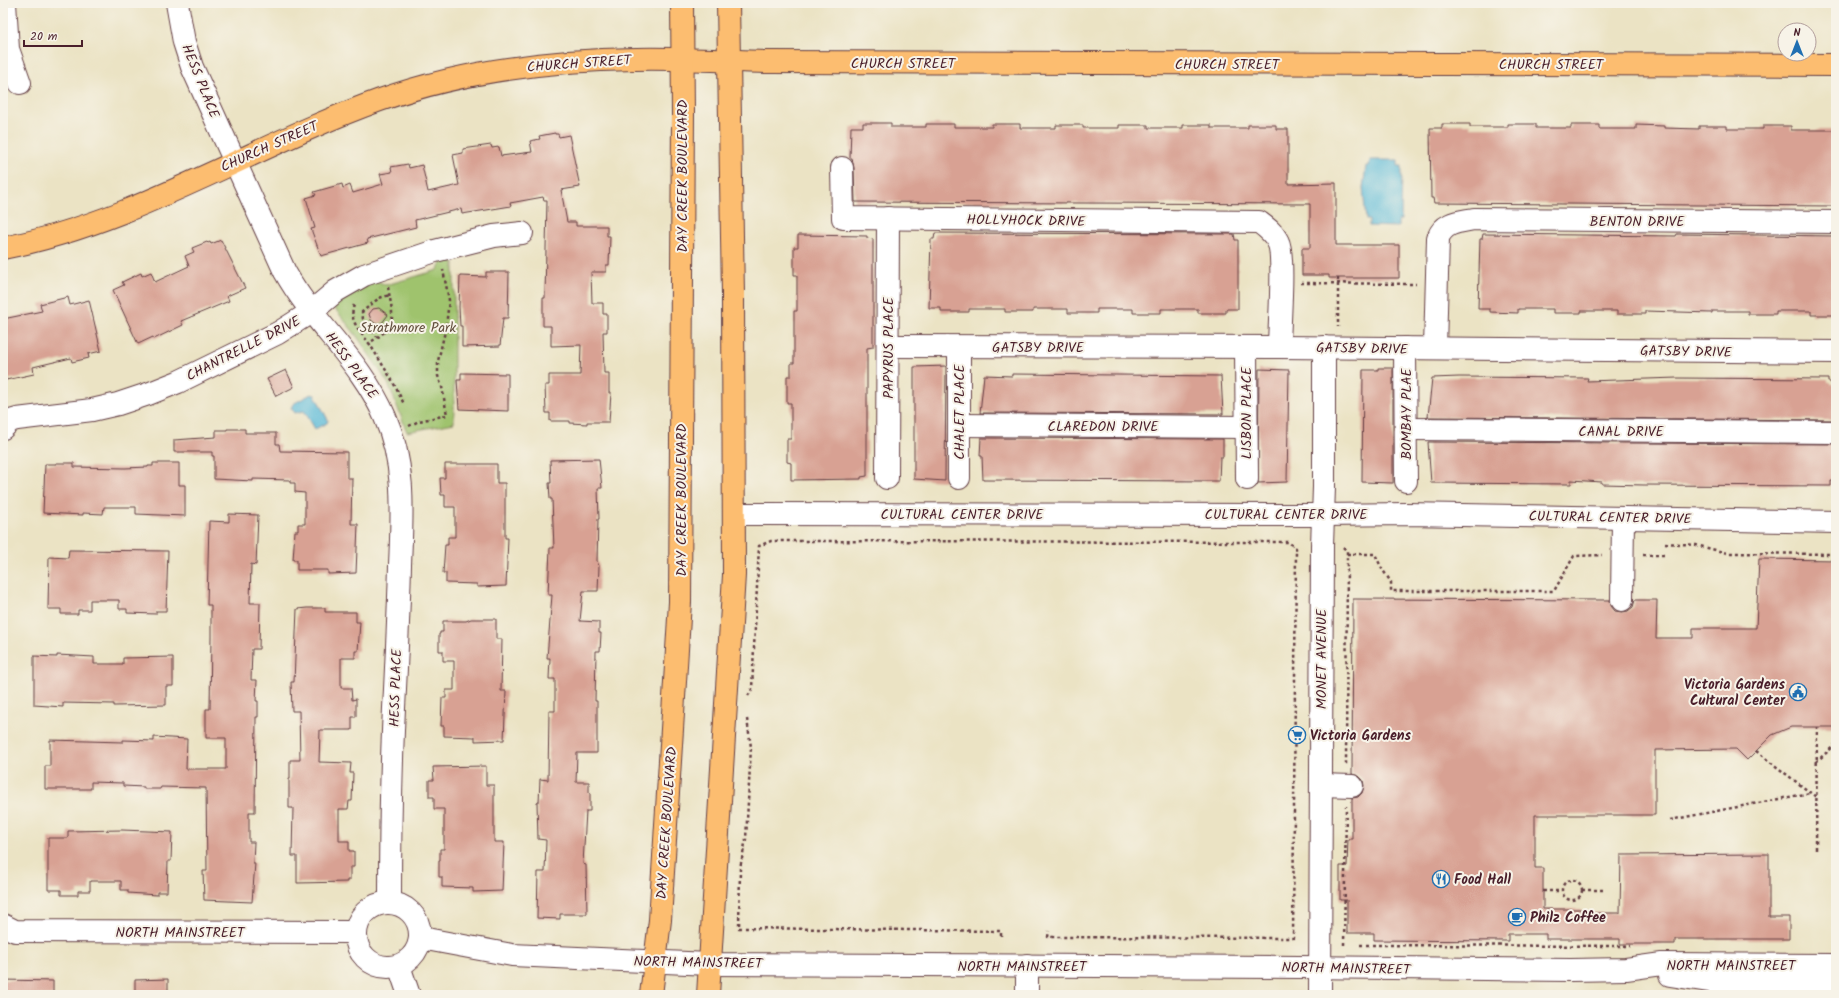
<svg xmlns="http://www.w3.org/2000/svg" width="1839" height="998" font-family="Kalam,sans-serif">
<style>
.green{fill:#9fc36d;stroke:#74714c}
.water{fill:#59bad8;stroke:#526c82}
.building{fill:#d8a193}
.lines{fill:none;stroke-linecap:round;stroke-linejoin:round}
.minor-casing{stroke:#623c42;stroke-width:24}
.major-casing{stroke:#623c42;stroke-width:24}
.path{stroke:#623c42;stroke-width:2.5;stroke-dasharray:3 3;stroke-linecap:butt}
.minor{stroke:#fff;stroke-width:22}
.major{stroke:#fcbd6f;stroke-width:22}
.labels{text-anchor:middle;stroke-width:4;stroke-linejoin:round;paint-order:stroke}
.street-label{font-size:14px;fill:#4a1f2b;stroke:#f7f3e8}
.park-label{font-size:14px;fill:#64503f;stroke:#f7f3e8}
.poi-label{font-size:14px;font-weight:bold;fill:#4a1f2b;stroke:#f7f3e8;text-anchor:start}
</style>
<rect width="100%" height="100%" fill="#f7f3e8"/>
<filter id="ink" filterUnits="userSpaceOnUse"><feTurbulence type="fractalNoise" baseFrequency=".025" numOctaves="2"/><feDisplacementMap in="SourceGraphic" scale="8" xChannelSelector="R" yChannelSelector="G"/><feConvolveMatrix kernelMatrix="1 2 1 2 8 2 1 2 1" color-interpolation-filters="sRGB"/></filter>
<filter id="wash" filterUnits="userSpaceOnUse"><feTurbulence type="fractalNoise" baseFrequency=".012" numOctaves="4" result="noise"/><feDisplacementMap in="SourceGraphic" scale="16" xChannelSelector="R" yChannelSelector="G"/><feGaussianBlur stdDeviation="0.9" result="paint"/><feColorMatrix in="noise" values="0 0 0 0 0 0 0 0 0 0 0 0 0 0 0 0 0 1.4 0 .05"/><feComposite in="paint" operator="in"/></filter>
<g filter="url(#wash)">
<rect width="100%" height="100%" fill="#ebe3c4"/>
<!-- green -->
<path class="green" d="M454,256V423L407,432L388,383L356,335L332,305L375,280L386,285L438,270L442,260Z"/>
<!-- water -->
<g class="water">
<path d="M1370,160H1398V166H1402L1401,220H1398V227L1369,226V220H1366L1363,188L1366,166H1369Z"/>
<path d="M311,394L315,395L328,420L327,423L315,429L305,412L303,411L295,413L291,408L293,404Z"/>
</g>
<g id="blocks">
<!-- building -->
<g class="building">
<path d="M863,123H891V127H926V124H954V127H992V124H1020V128H1056V125H1083V128H1119V125H1148V128H1183V125H1211V128H1248V125H1276V129H1288V184L1336,183V245H1399V278H1329V275H1302V248H1310V204L855,202L854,168L852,158H850L851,127H863Z"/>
<path d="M1442,124H1470V127H1508V124H1536V128H1571V125H1599V129H1636V125L1664,126V128L1699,129V126H1727V129H1763V126H1791V130H1836V206L1434,203L1433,198H1431L1430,128H1442Z"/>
<path d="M555,133V134H558L559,137L569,135L580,187L561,190L567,222H576V226H607V236H610L609,265H606V272H591L592,303H603V314H607V332H603L604,373H609V393H611L609,422H587V424L570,423V421H550V413H546L545,385H549V375H580L581,345L551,346V326H543V298H545L547,200H544L543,197L510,203L511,206L462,214L461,209L415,220L416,227L367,239L368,243L321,256L311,229L315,228L306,198L316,195L314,192L342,184L343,188L350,185L353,193L383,184L380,174L392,172L391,167L408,164L409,168L422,165L428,192L459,185L453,155L463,153V149L491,145L492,148L499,147L501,156L532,152L530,141L540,139L539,136Z"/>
<path d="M935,233L1234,234L1235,240H1238V309H1226V313H1198V309H1161V313H1133V309H1097V313H1068V309H1033V312H1005V309H969V312H941V308H929L931,239H934Z"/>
<path d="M1483,234L1676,236L1677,234L1836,236V315H1811V311H1776V314H1748V311H1712V313L1645,311V314H1617V311H1581V313H1553V309H1518V313L1490,312V309H1478L1480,239H1482Z"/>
<path d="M798,235L867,236V238L873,239V347L867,348V476L861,477V479L791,480V463L787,462V439H791V403H787V376H791V363H794V311H797V275H794V247H798Z"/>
<path d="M221,240L245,288L227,296L229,301L181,321L183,325L154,339L153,337L138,344L113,290L124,285L122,282L141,273L142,276L151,272L155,282L189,266L185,256L194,252L192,248L207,242L208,243L210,242L211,244Z"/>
<path d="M486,272H509L508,318H503L500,346L462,347V326H460L459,307L460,276L486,277Z"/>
<path d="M68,297L70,305L89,300L101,351L88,354L89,358L72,362L71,358L33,367L34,374L6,380L3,366V319L42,311L40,304Z"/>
<path d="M379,308L388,315L382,323L376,324L371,320L369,314L373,309Z"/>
<path d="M946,366L945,481L914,479V367Z"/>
<path d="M1378,368H1393V483L1362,482L1363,370H1378Z"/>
<path d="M1259,369L1289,370L1287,482L1258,483Z"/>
<path d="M286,370L294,387L276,396L267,379Z"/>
<path d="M461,373L508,374V411L459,409L457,380H461Z"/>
<path d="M1012,374L1221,376L1223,414L980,413L984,375L1012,376Z"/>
<path d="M1459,377L1588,378L1587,381L1677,378L1828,379V382H1831V384H1836V420L1428,417L1432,378Z"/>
<path d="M227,429H245V433H276V444H279L280,451L347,452V478H352L351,524H358L356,573L328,574V570H297V560H293L295,531H298V524H305V493L295,492V483H290V480L253,479V481L214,479V456H212V452H174V440L216,437V430H227Z"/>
<path d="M981,438L1223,439V457H1220L1219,481L983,480L982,456H980Z"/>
<path d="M1428,442L1836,444V481H1831V486L1644,485L1602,484V482L1571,480V484L1431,483Z"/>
<path d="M599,459L602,488H598L599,519H598L597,561L599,566L598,591H583L580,621L599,622V633H601L600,651H596L595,701H597V753H577L576,782H589V793H590V811H586L583,864L586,865L587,914H560V919L537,918L538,872H545L546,840L538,839L537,802H539L540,779L548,780L549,711H555V679H549L550,658H547L552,595H548L550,548H554L552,499H550L549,483H551L550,460Z"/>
<path d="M56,463H74V467L125,468L148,467V466H153V463H179V485H185V516L136,514V507H104L103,514L83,513V515L43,513L45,464H56Z"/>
<path d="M445,464H497V483H505V538H508L506,586L477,587V584L446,583V573H443L445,545H448V537H455V507H445V495H441L440,478H445Z"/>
<path d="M229,514L258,515L256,565L251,564L250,603H260L259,649H252L251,680H257L256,701H258V717H256L255,812H249V842H254L253,863H255L252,902L204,900L203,871H207L206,788L161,787L160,789H144V787L123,786V783L91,782V789H45V766H50V740L123,742V740L154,741V737L187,739L186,769H226V738H206V709H210L211,637V605H207L209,521L229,522Z"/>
<path d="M69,550L168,551L166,611H156V614L127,613V609H119V600H90V610H78V614H61V609H48L49,557L68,558Z"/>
<path d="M1759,559L1836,560V727H1791L1772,735L1747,760L1736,749L1655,750V815H1535V868H1543V909H1581V913H1620L1621,855L1769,854V917H1789V939H1675V944H1620V939H1546V934H1508V941L1374,940V933H1347V900H1340V866H1347L1348,839H1352V798L1358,797L1362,793L1364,786L1363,780L1359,776L1352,774L1353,599L1610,600L1611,606L1615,611L1622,612L1628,611L1633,607L1635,600H1657L1656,638H1693V628H1756Z"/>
<path d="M307,608H325V612H356V622H360L358,651H355V658H341V688H351L352,700L356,699V717H352V730H320L319,762L351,763L350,773H353L352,801H349L348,809H339V841H349V851H354V867H350V880H347V882L297,883V856H292L293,808H289V779H290V760H300L299,711H292L291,682H294L297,609Z"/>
<path d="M471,619H496V639H502L501,691H506L504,740L475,741V737L444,736V726H441L442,698H446V690H454V661H443V651H439V634H440V632H443V621H466Z"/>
<path d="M57,655L94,657V664H123V658L173,657V686H166V705L114,706V704L63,703V707L34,705V656L57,657Z"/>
<path d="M486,766V785H494V842H504L502,891L473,892V888L442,887V877H439V861H440V849H444V809H434V797H429V780H434L433,767Z"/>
<path d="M122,830L172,832L171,861H168L167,892H157V895L128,893V890H121V881H90V891H78V895H61V890H48V838H68V831Z"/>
<path d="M168,979V995H135V980Z"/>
<path d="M3,980L53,981V995H3Z"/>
</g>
</g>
</g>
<g filter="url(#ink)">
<use href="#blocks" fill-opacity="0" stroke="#623c42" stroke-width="1"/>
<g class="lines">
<defs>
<g id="minor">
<path d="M5,3L8,49L20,83"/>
<path d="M177,3L184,42L192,67L285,272C314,324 362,362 385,417C406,465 402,514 400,565C399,606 397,648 395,689C391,760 390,831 390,902"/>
<path d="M842,168L843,218L1259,222C1267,228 1274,233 1278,242C1285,255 1279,328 1279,347"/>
<path d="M888,346L1279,347L1836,352"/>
<path d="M959,347V478"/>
<path d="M1246,347L1247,479"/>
<path d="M1405,348L1406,481"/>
<path d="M1435,348L1438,238C1444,222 1459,222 1474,219L1836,222"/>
<path d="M959,425L1246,427"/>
<path d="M3,428L10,421L17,419L92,410L118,404L148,394L178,382L278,333L311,312L336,291L364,275L435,251L494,236L522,233"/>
<path d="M1406,429L1836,432"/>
<path d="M887,478L888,218"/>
<path d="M735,514L1323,515L1406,514L1836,522"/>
<path d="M1622,600L1623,518"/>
<path d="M1321,785L1352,786"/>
<circle cx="388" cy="935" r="32"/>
<path d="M3,925L15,931L356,932"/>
<path d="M421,938L512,955L709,964L1300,967L1571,970L1626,969L1662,964L1836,965"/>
<path d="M399,966L409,995"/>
<path d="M1670,975L1734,985H1836"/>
<path d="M1027,995V965"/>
<path d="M1320,995L1322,546L1324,487V347"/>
</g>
<g id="major">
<path d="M3,248C135,223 254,145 380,100C462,71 548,60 636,59C680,58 724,61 768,62L1836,65"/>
<path d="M651,995L660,920L680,602L683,113L682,3"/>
<path d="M708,995L734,575L733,295L728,3"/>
</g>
</defs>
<!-- minor casing -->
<use href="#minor" class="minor-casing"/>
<!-- major casing -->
<use href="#major" class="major-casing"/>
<!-- path -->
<g class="path">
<path d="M1338,278V327"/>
<path d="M1301,283L1416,284"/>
<path d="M388,287C393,318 399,325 369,343L392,380L404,404"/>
<path d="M354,305C348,321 361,332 369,343"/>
<path d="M378,338L363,319L362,312L379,298L390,295"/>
<path d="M409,426L419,421L447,415L442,387L438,376V361L446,327L449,300L443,270"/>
<path d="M1665,543L1696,545L1727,553L1836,554"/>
<path d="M1343,547L1347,551L1346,765"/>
<path d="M1347,554H1375L1382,569L1391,582V591H1554L1574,556L1602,555"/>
<path d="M1643,555H1665"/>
<path d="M748,696L752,689L759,546L771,541L1288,542L1296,548L1293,938L1048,937L1049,931"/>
<path d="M747,719L751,747L746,839L740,868L739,928L1001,931V937"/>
<path d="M1756,751L1816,797"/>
<path d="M1816,762L1836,744"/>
<path d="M1670,820L1810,793"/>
<path d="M1816,849L1817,727"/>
<circle cx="1572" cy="890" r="10"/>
<path d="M1582,890H1605"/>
<path d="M1543,891H1561"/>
<path d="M1344,945L1346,806"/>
<path d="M1360,945L1631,946"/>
<path d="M1341,991L1348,995"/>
<path d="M999,995L1000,993"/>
<path d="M1058,995L1061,993L1213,995"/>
<path d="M1403,995L1414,993L1552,995"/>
<path d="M1597,995L1661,994"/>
</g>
<!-- minor -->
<use href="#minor" class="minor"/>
<!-- major -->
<use href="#major" class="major"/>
</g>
</g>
<!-- icons -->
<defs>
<symbol id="civic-ring" viewBox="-11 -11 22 22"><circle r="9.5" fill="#f7f3e8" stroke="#1f6fb2" stroke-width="1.5"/><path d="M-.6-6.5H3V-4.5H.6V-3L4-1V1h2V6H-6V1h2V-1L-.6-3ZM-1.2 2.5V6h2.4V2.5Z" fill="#1f6fb2"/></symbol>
<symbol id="supermarket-ring" viewBox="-11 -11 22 22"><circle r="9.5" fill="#f7f3e8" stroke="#1f6fb2" stroke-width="1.5"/><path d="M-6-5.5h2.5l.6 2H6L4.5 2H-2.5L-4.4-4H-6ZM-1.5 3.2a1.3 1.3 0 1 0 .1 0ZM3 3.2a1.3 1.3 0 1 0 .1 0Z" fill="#1f6fb2"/></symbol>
<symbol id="restaurant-ring" viewBox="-11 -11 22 22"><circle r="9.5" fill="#f7f3e8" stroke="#1f6fb2" stroke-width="1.5"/><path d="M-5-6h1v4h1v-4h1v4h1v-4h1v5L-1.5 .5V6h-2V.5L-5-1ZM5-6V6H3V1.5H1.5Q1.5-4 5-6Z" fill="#1f6fb2"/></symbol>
<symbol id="cafe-ring" viewBox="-11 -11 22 22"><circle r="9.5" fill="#f7f3e8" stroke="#1f6fb2" stroke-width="1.5"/><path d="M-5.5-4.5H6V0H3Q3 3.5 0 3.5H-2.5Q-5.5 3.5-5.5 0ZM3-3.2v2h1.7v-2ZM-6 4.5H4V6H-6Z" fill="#1f6fb2"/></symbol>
</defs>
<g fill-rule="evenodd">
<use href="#civic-ring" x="1788" y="682" width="20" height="20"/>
<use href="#supermarket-ring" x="1287" y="725" width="20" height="20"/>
<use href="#restaurant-ring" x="1431" y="869" width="20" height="20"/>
<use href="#cafe-ring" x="1507" y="907" width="20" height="20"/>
</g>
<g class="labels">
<!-- street labels -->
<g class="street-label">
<text transform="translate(579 63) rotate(-4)" y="5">CHURCH STREET</text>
<text x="903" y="68">CHURCH STREET</text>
<text x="1227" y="69">CHURCH STREET</text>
<text x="1551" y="69">CHURCH STREET</text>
<text transform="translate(201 81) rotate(68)" y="5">HESS PLACE</text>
<text transform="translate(269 146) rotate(-24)" y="5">CHURCH STREET</text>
<text transform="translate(682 176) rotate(-90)" y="5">DAY CREEK BOULEVARD</text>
<text transform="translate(1026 220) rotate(1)" y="5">HOLLYHOCK DRIVE</text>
<text x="1637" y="226">BENTON DRIVE</text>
<text x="1038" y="352">GATSBY DRIVE</text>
<text transform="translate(243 348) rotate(-27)" y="5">CHANTRELLE DRIVE</text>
<text transform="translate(888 348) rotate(-90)" y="5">PAPYRUS PLACE</text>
<text transform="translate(1362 348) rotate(1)" y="5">GATSBY DRIVE</text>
<text transform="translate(1686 351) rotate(1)" y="5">GATSBY DRIVE</text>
<text transform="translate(352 365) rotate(54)" y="5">HESS PLACE</text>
<text transform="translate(959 412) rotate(-90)" y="5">CHALET PLACE</text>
<text transform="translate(1246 413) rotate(-90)" y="5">LISBON PLACE</text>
<text transform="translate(1406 414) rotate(-90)" y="5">BOMBAY PLAE</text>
<text x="1103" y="431">CLAREDON DRIVE</text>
<text x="1621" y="436">CANAL DRIVE</text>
<text transform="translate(681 500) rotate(-90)" y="5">DAY CREEK BOULEVARD</text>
<text x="962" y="519">CULTURAL CENTER DRIVE</text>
<text x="1286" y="519">CULTURAL CENTER DRIVE</text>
<text transform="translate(1610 517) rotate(1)" y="5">CULTURAL CENTER DRIVE</text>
<text transform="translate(1321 659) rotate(-90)" y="5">MONET AVENUE</text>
<text transform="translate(395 688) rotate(-88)" y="5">HESS PLACE</text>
<text transform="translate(666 823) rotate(-86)" y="5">DAY CREEK BOULEVARD</text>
<text x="180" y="937">NORTH MAINSTREET</text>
<text transform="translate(698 962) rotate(1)" y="5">NORTH MAINSTREET</text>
<text x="1731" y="970">NORTH MAINSTREET</text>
<text x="1022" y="971">NORTH MAINSTREET</text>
<text transform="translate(1346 968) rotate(1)" y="5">NORTH MAINSTREET</text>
</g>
<!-- park labels -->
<g class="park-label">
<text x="408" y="332">Strathmore Park</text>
</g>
<!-- poi labels -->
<g class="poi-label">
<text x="1785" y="689" text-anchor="end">Victoria Gardens<tspan x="1785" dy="16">Cultural Center</tspan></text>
<text x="1310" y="740">Victoria Gardens</text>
<text x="1454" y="884">Food Hall</text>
<text x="1530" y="922">Philz Coffee</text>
</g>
</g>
<!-- margin -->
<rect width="1839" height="998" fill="none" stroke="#f7f3e8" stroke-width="16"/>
<!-- north arrow -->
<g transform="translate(1797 42)"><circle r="19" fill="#f7f3e8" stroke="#b29e9c"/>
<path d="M0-3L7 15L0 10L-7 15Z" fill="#1f6fb2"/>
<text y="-6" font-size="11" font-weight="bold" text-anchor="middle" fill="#4a1f2b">N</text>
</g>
<!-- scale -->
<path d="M24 40v6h58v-6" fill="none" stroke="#4a1f2b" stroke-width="2"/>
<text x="30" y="40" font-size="12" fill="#4a1f2b" stroke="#f7f3e8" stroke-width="3" paint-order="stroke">20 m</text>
</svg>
